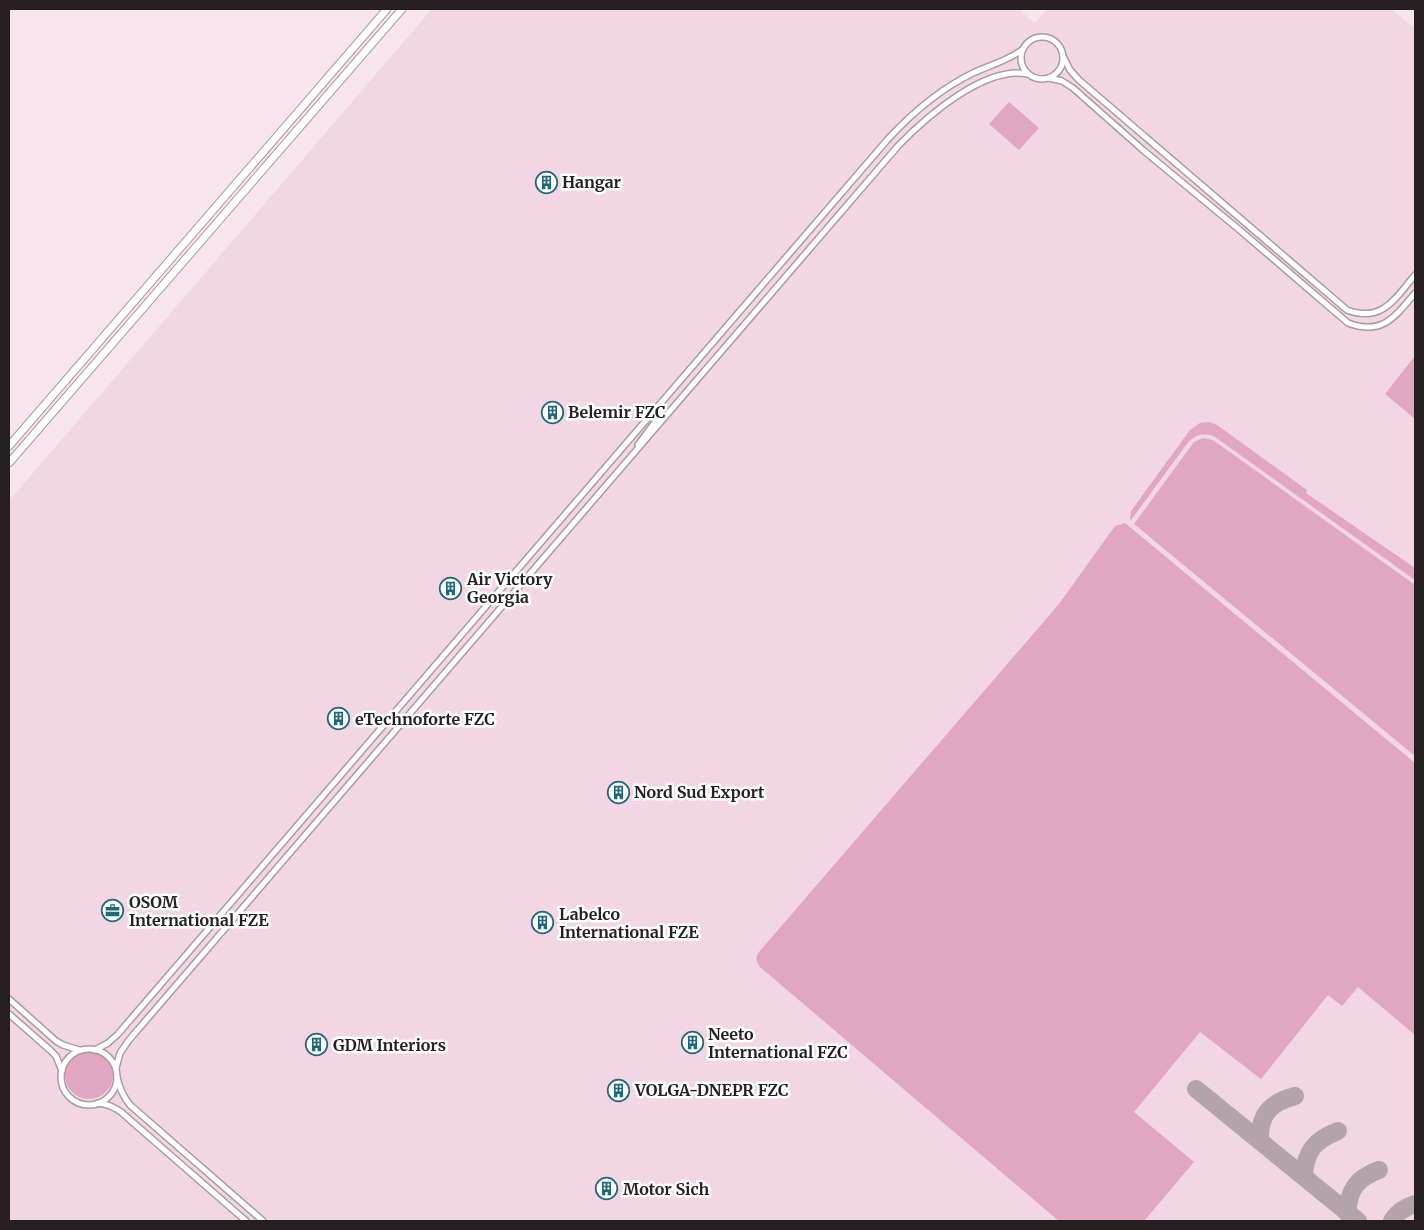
<svg xmlns="http://www.w3.org/2000/svg" width="1424" height="1230" font-family="Merriweather,serif">
<style>
.built{fill:#f2d6e3}
.green{fill:#e0a6c2}
.lines{fill:none;stroke-linecap:round;stroke-linejoin:round}
.taxiway{stroke:#b3a3aa;stroke-width:18}
.minor-casing{stroke:#ac99a2;stroke-width:8}
.tertiary-casing{stroke:#ac99a2;stroke-width:9}
.minor{stroke:#fff;stroke-width:5}
.tertiary{stroke:#fff;stroke-width:7}
.labels{text-anchor:middle;stroke-width:5;stroke-linejoin:round;paint-order:stroke}
.poi-label{font-size:16px;font-weight:bold;fill:#261f22;stroke:#fff;text-anchor:start}
</style>
<rect width="100%" height="100%" fill="#f8e4ed"/>
<!-- built -->
<path class="built" d="M432,9H1018L1035,23L1047,9H1391L1415,28V1221H9V501Z"/>
<!-- green -->
<g class="green">
<path d="M1009,102L1039,128L1019,150L989,124Z"/>
<path d="M1415,356V419L1385,394Z"/>
<path d="M1209,422L1217,425L1307,490L1306,493L1415,568V580L1215,437C1205,432 1197,434 1189,441L1131,520L1130,519L1131,511L1190,430L1200,423Z"/>
<path d="M1203,438L1213,440L1415,585V756L1134,524L1191,446L1194,442Z"/>
<path d="M1125,523L1415,763V1035L1358,987L1342,1006L1328,995L1261,1079L1200,1032L1134,1112L1194,1162L1144,1221H1059L760,967C756,962 755,957 759,952L1059,604L1115,526Z"/>
<circle cx="89" cy="1075" r="24"/>
</g>
<g class="lines">
<!-- taxiway -->
<g class="taxiway">
<path d="M1196,1089L1358,1221"/>
<path d="M1260,1141C1259,1115 1269,1103 1295,1096"/>
<path d="M1304,1177C1305,1151 1315,1140 1338,1131"/>
<path d="M1347,1213C1349,1189 1357,1178 1379,1170"/>
<path d="M1392,1221C1397,1212 1406,1207 1415,1204"/>
</g>
<defs>
<g id="minor">
<circle cx="1042" cy="58" r="21"/>
<path d="M1064,58L1070,70L1079,80L1347,310C1382,323 1395,299 1415,275"/>
<path d="M1049,78L1062,81L1073,88L1143,150L1242,232L1348,323C1382,336 1395,317 1415,293"/>
<path d="M638,445L661,414V409L658,406"/>
<path d="M9,999L56,1041L63,1045L79,1050"/>
<path d="M9,1014L50,1050L56,1056L62,1071"/>
<circle cx="89" cy="1077" r="28"/>
<path d="M95,1050L108,1043L118,1034L888,139C913,112 940,89 973,73C990,65 1007,61 1022,50"/>
<path d="M116,1068L120,1053L129,1040L898,146C926,117 985,65 1028,74"/>
<path d="M117,1077C119,1088 123,1096 130,1105L263,1221"/>
<path d="M98,1103C108,1104 114,1107 121,1112L246,1221"/>
</g>
<g id="tertiary">
<path d="M9,446L387,9"/>
<path d="M9,463L402,9"/>
</g>
</defs>
<!-- minor casing -->
<use href="#minor" class="minor-casing"/>
<!-- tertiary casing -->
<use href="#tertiary" class="tertiary-casing"/>
<!-- minor -->
<use href="#minor" class="minor"/>
<!-- tertiary -->
<use href="#tertiary" class="tertiary"/>
</g>
<!-- icons -->
<defs>
<symbol id="building-ring" viewBox="-11 -11 22 22"><circle r="9.5" fill="#fff" stroke="#226678" stroke-width="1.5"/><path d="M-4-6H4V6H1V3H-1V6H-4ZM-2.5-4.3h1.7v1.8h-1.7ZM.8-4.3h1.7v1.8H.8ZM-2.5-1h1.7V.8h-1.7ZM.8-1h1.7V.8H.8Z" fill="#226678"/></symbol>
<symbol id="office-ring" viewBox="-11 -11 22 22"><circle r="9.5" fill="#fff" stroke="#226678" stroke-width="1.5"/><path d="M-6-3h4V-5.5h4V-3h4V5H-6ZM-1-4.5V-3h2v-1.5ZM-6 0V1H6V0Z" fill="#226678"/></symbol>
</defs>
<g fill-rule="evenodd">
<use href="#building-ring" x="534" y="170" width="25" height="25"/>
<use href="#building-ring" x="540" y="400" width="25" height="25"/>
<use href="#building-ring" x="438" y="576" width="25" height="25"/>
<use href="#building-ring" x="326" y="706" width="25" height="25"/>
<use href="#building-ring" x="606" y="780" width="25" height="25"/>
<use href="#office-ring" x="100" y="898" width="25" height="25"/>
<use href="#building-ring" x="530" y="910" width="25" height="25"/>
<use href="#building-ring" x="680" y="1030" width="25" height="25"/>
<use href="#building-ring" x="304" y="1032" width="25" height="25"/>
<use href="#building-ring" x="606" y="1078" width="25" height="25"/>
<use href="#building-ring" x="594" y="1176" width="25" height="25"/>
</g>
<g class="labels">
<!-- poi labels -->
<g class="poi-label">
<text x="562" y="188">Hangar</text>
<text x="568" y="418">Belemir FZC</text>
<text x="467" y="585">Air Victory<tspan x="467" dy="18">Georgia</tspan></text>
<text x="355" y="725">eTechnoforte FZC</text>
<text x="634" y="798">Nord Sud Export</text>
<text x="129" y="908">OSOM<tspan x="129" dy="18">International FZE</tspan></text>
<text x="559" y="920">Labelco<tspan x="559" dy="18">International FZE</tspan></text>
<text x="708" y="1040">Neeto<tspan x="708" dy="18">International FZC</tspan></text>
<text x="333" y="1051">GDM Interiors</text>
<text x="635" y="1096">VOLGA-DNEPR FZC</text>
<text x="623" y="1195">Motor Sich</text>
</g>
</g>
<!-- border -->
<rect width="1424" height="1230" fill="none" stroke="#261f22" stroke-width="20"/>
</svg>
